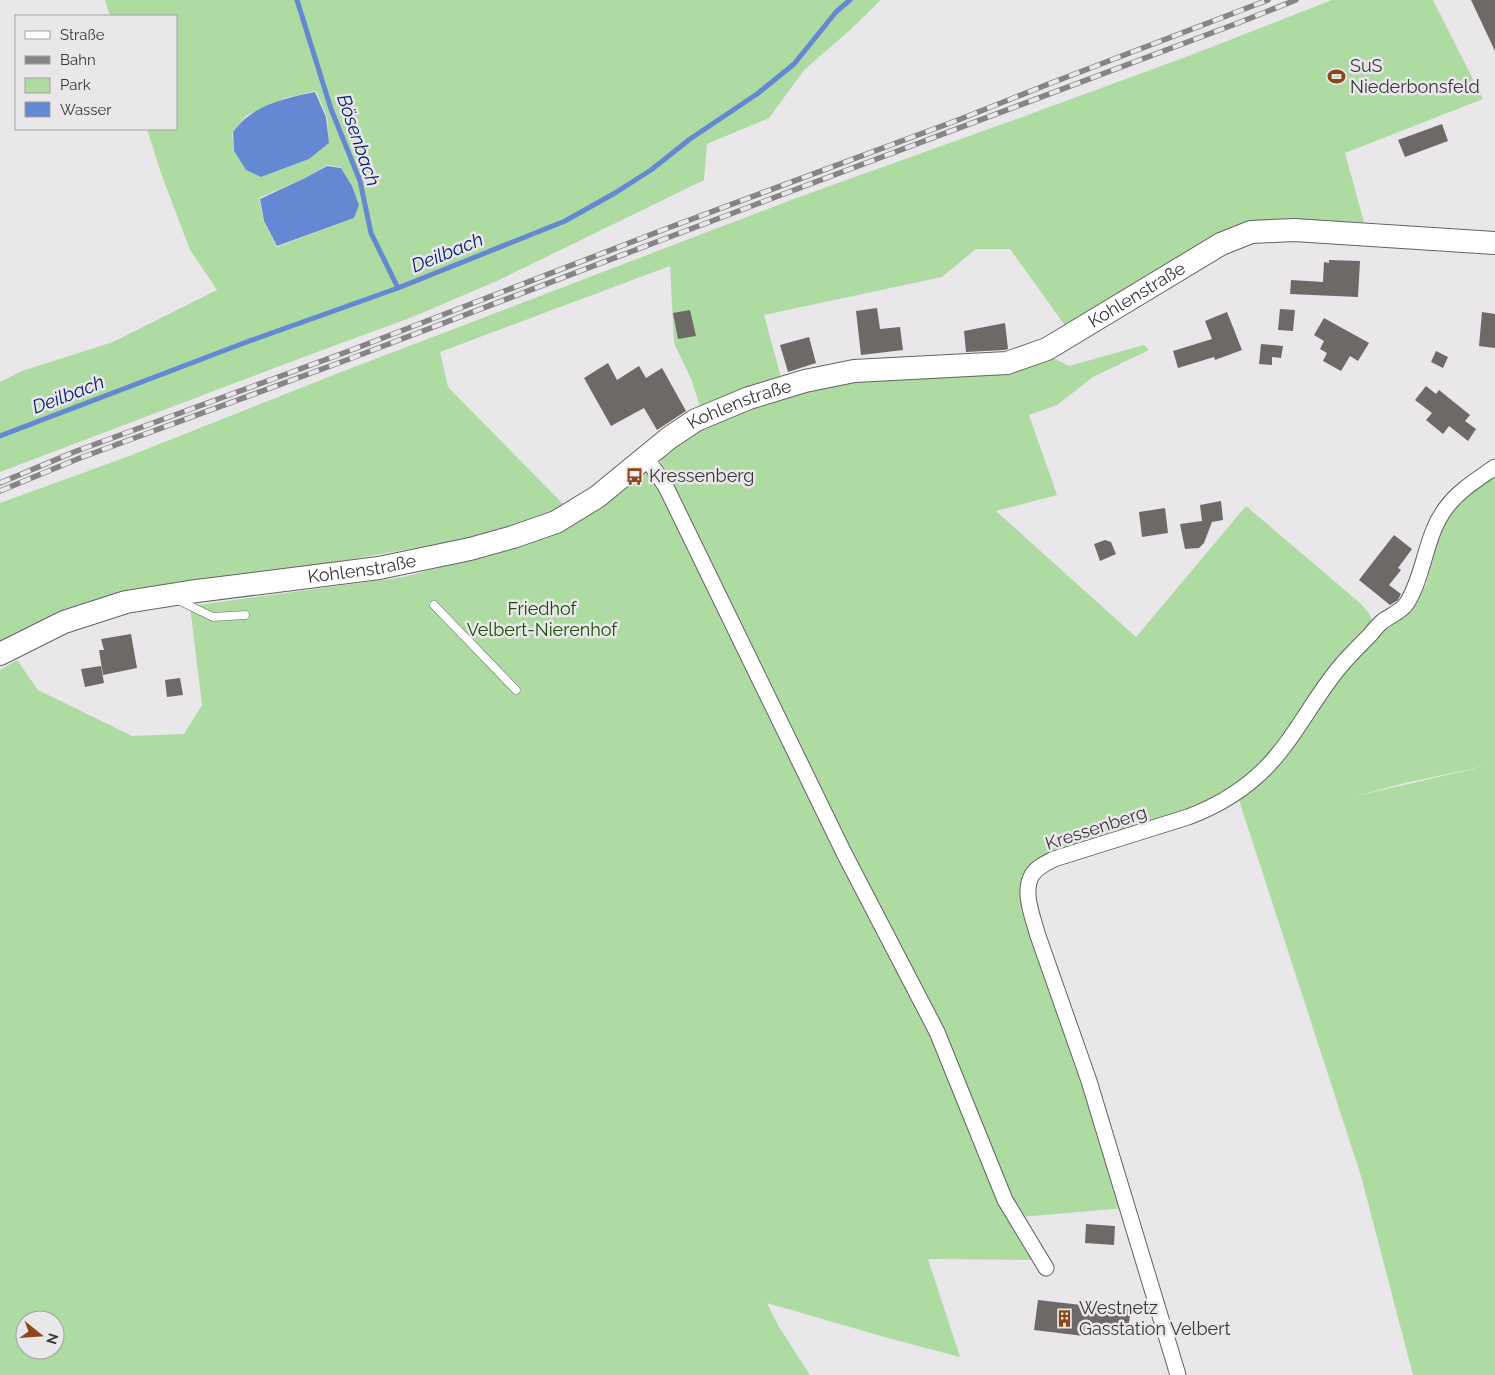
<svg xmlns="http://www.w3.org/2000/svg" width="1495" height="1375" font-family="Raleway,sans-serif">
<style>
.green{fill:#addba2;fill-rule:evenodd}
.water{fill:#6588d2}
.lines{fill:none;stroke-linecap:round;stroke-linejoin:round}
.stream{stroke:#6588d2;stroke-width:5}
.building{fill:#6c6966}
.lane-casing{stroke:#646164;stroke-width:9}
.street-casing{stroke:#646164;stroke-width:17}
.secondary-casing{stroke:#646164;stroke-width:24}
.lane{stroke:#fff;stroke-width:8}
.street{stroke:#fff;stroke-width:15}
.secondary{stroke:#fff;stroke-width:22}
.rail-casing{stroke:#868486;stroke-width:5.5}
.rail{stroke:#eae7ea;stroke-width:4;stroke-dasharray:11;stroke-linecap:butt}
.labels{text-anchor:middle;stroke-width:5;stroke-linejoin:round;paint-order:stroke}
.poi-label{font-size:18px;fill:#393839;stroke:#eae7ea;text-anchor:start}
.street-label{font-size:18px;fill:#393839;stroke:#eae7ea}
.park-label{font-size:18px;fill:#165003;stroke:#eae7ea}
.water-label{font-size:19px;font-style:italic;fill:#042075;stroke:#eae7ea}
</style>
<rect width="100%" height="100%" fill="#eae7ea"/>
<!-- green -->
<g class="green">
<path d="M105,0H881L849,31L805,69L769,118L707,144L704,180L499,280L415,316L309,355L0,472V382L22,371L113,342L217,290L190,250L161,173L147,129H176V16H110ZM316,91L327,117L329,143L309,159L261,177L246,170L234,151L232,133L246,116L264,107L285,98ZM327,165L340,167L352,186L359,205L354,218L277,247L264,222L259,198L305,178Z"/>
<path d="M1332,0H1433L1483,99L1345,153L1364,222L1249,223L1066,327L1010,249H976L942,277L764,315L782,381L701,410L692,381L674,343L670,266L440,352L448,387L565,506L518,526L478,537L318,565L134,591L87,602L43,621L0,642V503L124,458L341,372L799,197L1025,116L1191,55Z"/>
<path d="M1144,345L1149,350L1093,377L1057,405L1029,415L1057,495L996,511L1136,637L1246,506L1360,603L1369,613L1373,623L1277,750L1212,805L1052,856L1025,892L1125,1208L1021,1217L1007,1199L940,1031L662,475L661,460L667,453L699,430L751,407L807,392L826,386L899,377L1047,355L1069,366Z"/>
<path d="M647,470L668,500L934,1034L1001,1202L1032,1260L928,1259L960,1357L888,1338L767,1303L779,1327L810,1375H0V670L17,660L38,690L132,736L184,734L202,705L190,606L404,577L463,561ZM25,1320H55V1350H25Z"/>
<path d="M1495,474V1375H1413L1361,1176L1238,797L1358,657L1410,608L1426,585L1430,569L1426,564L1434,543L1457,501ZM1489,765L1353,797L1405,783Z"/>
</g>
<!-- water -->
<g class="water">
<path d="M315,92L326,117L329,143L309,159L261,177L246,170L234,151L233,132C237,127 241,122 246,118C263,103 294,96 315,92Z"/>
<path d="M327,166L341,168L352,186L359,205L354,218L277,246L264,221L260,199L305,178Z"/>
</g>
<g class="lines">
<!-- stream -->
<g class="stream">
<path d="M297,0L331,109L360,181L371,233L398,288"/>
<path d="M0,436L244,343L398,288L565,221L615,193L651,170L690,139L757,94L794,64L836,12L850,0"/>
</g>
</g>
<!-- building -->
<g class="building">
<path d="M1471,0H1495V51Z"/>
<path d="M1442,124L1448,141L1405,157L1398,140Z"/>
<path d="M1329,260L1360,261L1358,297L1290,294L1291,280L1323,282L1324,262L1329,263Z"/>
<path d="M877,308L880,329L900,327L903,350L861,355L856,311Z"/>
<path d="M1280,309L1295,310L1293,331L1278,330Z"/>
<path d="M690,310L696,336L678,339L673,313Z"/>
<path d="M1227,312L1242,350L1215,360L1214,357L1178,368L1173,351L1212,339L1205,321Z"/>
<path d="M1482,312L1495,314V348L1479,346Z"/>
<path d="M1324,318L1369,343L1358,361L1350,356L1341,371L1323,361L1327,353L1320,349L1324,341L1314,335Z"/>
<path d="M1005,323L1008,349L1004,350L966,352L964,331Z"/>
<path d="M809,337L816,363L788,372L780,345Z"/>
<path d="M1261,344L1283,346L1281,358L1272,357V365L1259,364Z"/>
<path d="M1436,351L1448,357L1443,368L1431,362Z"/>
<path d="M608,363L617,380L639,366L646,378L662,368L686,411L657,430L644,408L611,426L584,378Z"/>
<path d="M1426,386L1436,394L1439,390L1470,415L1465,421L1476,429L1468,441L1449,426L1443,434L1426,420L1432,413L1415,400Z"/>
<path d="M1221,501L1223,520L1212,522L1204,543L1199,548L1185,549L1180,524L1202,521L1200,505Z"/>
<path d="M1165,508L1168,533L1142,537L1139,512Z"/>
<path d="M1394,535L1412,549L1398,568L1401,570L1389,585L1401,594L1398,600L1390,605L1359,580Z"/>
<path d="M1105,540L1111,542L1116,554L1100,561L1094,544Z"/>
<path d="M131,634L137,668L103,675L99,650H104L101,639Z"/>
<path d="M101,666L104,683L85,687L81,669Z"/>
<path d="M180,678L183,695L167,697L165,680Z"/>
<path d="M1086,1224L1115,1226L1114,1245L1085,1243Z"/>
<path d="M1038,1300L1116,1309L1117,1302L1132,1304L1128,1328L1093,1323L1092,1337L1034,1330Z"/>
</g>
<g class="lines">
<defs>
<g id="lane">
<path d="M178,600L213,617L245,615"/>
<path d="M434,605L516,690"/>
</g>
<g id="street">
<path d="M646,457L666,487L844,853L937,1032L1005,1200L1046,1268"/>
<path d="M1178,1375L1089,1081L1037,933C1033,917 1022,892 1032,875C1037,867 1046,863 1054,859L1188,817C1225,803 1258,781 1282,749C1304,721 1320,689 1344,662C1352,653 1361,644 1370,635C1374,630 1378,625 1383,621C1391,615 1401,612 1407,603C1425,574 1425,535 1446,508C1458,491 1478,479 1495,467"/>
</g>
<g id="secondary">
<path id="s1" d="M0,654L64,622L126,602L189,592L379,568L470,549L513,537L556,522L597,497L669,438L696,420L749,398L805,381L854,371L1007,363L1047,349L1221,244L1251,232L1294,230L1495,243"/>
</g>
</defs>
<!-- lane casing -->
<use href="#lane" class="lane-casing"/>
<!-- street casing -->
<use href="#street" class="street-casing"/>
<!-- secondary casing -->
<use href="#secondary" class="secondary-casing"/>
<!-- lane -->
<use href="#lane" class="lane"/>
<!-- street -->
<use href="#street" class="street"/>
<!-- secondary -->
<use href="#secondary" class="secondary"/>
<defs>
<g id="rail">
<path d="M0,483L74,452L349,351L668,228L958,120L1046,85L1268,0"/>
<path d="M0,491L80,458L352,358L672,236L1238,23L1296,0"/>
</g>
</defs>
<!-- rail casing -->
<use href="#rail" class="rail-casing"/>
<!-- rail -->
<use href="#rail" class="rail"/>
</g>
<!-- icons -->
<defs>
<symbol id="stadium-bare" viewBox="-9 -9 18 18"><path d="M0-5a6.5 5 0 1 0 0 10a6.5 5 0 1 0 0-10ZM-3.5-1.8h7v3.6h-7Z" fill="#8b4719" stroke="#eae7ea" stroke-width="2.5" paint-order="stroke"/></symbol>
<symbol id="bus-bare" viewBox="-9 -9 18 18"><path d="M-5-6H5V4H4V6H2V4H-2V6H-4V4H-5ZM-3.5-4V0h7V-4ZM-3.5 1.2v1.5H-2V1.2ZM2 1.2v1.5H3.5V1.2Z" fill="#8b4719" stroke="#eae7ea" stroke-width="2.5" paint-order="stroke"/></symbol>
<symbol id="building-bare" viewBox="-9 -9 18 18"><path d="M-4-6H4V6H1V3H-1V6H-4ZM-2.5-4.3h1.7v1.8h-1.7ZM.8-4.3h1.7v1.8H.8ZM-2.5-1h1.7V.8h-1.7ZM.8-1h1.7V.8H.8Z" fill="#8b4719" stroke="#eae7ea" stroke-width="2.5" paint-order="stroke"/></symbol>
</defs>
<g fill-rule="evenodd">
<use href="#stadium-bare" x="1324" y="64" width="25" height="25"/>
<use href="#bus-bare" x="622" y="464" width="25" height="25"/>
<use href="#building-bare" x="1052" y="1306" width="25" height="25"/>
</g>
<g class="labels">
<!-- poi labels -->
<g class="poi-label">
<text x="1350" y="72">SuS<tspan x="1350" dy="21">Niederbonsfeld</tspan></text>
<text x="649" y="482">Kressenberg</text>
<text x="1079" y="1314">Westnetz<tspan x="1079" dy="21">Gasstation Velbert</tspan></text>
</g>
<!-- street labels -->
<g class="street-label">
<text dy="6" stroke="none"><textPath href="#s1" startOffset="1215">Kohlenstraße</textPath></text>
<text dy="6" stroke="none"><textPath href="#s1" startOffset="795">Kohlenstraße</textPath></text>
<text dy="6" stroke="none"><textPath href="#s1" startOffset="375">Kohlenstraße</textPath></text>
<text transform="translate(1096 828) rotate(-18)" y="6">Kressenberg</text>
</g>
<!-- park labels -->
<g class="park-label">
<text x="542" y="615">Friedhof<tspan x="542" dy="21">Velbert-Nierenhof</tspan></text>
</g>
<!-- water labels -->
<g class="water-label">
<text transform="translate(359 140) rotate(71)" y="7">Bösenbach</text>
<text transform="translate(447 252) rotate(-22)" y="7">Deilbach</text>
<text transform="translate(68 394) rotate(-21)" y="7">Deilbach</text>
</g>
</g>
<!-- legend -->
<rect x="15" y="15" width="162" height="115" fill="#eae7ea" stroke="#a3a1a3"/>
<rect x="25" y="31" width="25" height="8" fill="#ffffff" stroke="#a3a1a3"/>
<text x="60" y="40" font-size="15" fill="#393839">Straße</text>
<rect x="25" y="56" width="25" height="8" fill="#868486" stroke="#a3a1a3"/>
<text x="60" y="65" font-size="15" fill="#393839">Bahn</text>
<rect x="25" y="78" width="25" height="15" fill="#addba2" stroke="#a3a1a3"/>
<text x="60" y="90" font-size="15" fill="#393839">Park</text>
<rect x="25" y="102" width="25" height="15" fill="#6588d2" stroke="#a3a1a3"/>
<text x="60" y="115" font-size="15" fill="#393839">Wasser</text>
<!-- north arrow -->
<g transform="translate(40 1335) rotate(107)"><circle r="24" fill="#eae7ea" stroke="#a3a1a3"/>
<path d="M0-4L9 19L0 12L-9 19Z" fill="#8b4719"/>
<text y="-8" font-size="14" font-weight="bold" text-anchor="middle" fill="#393839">N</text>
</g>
</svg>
